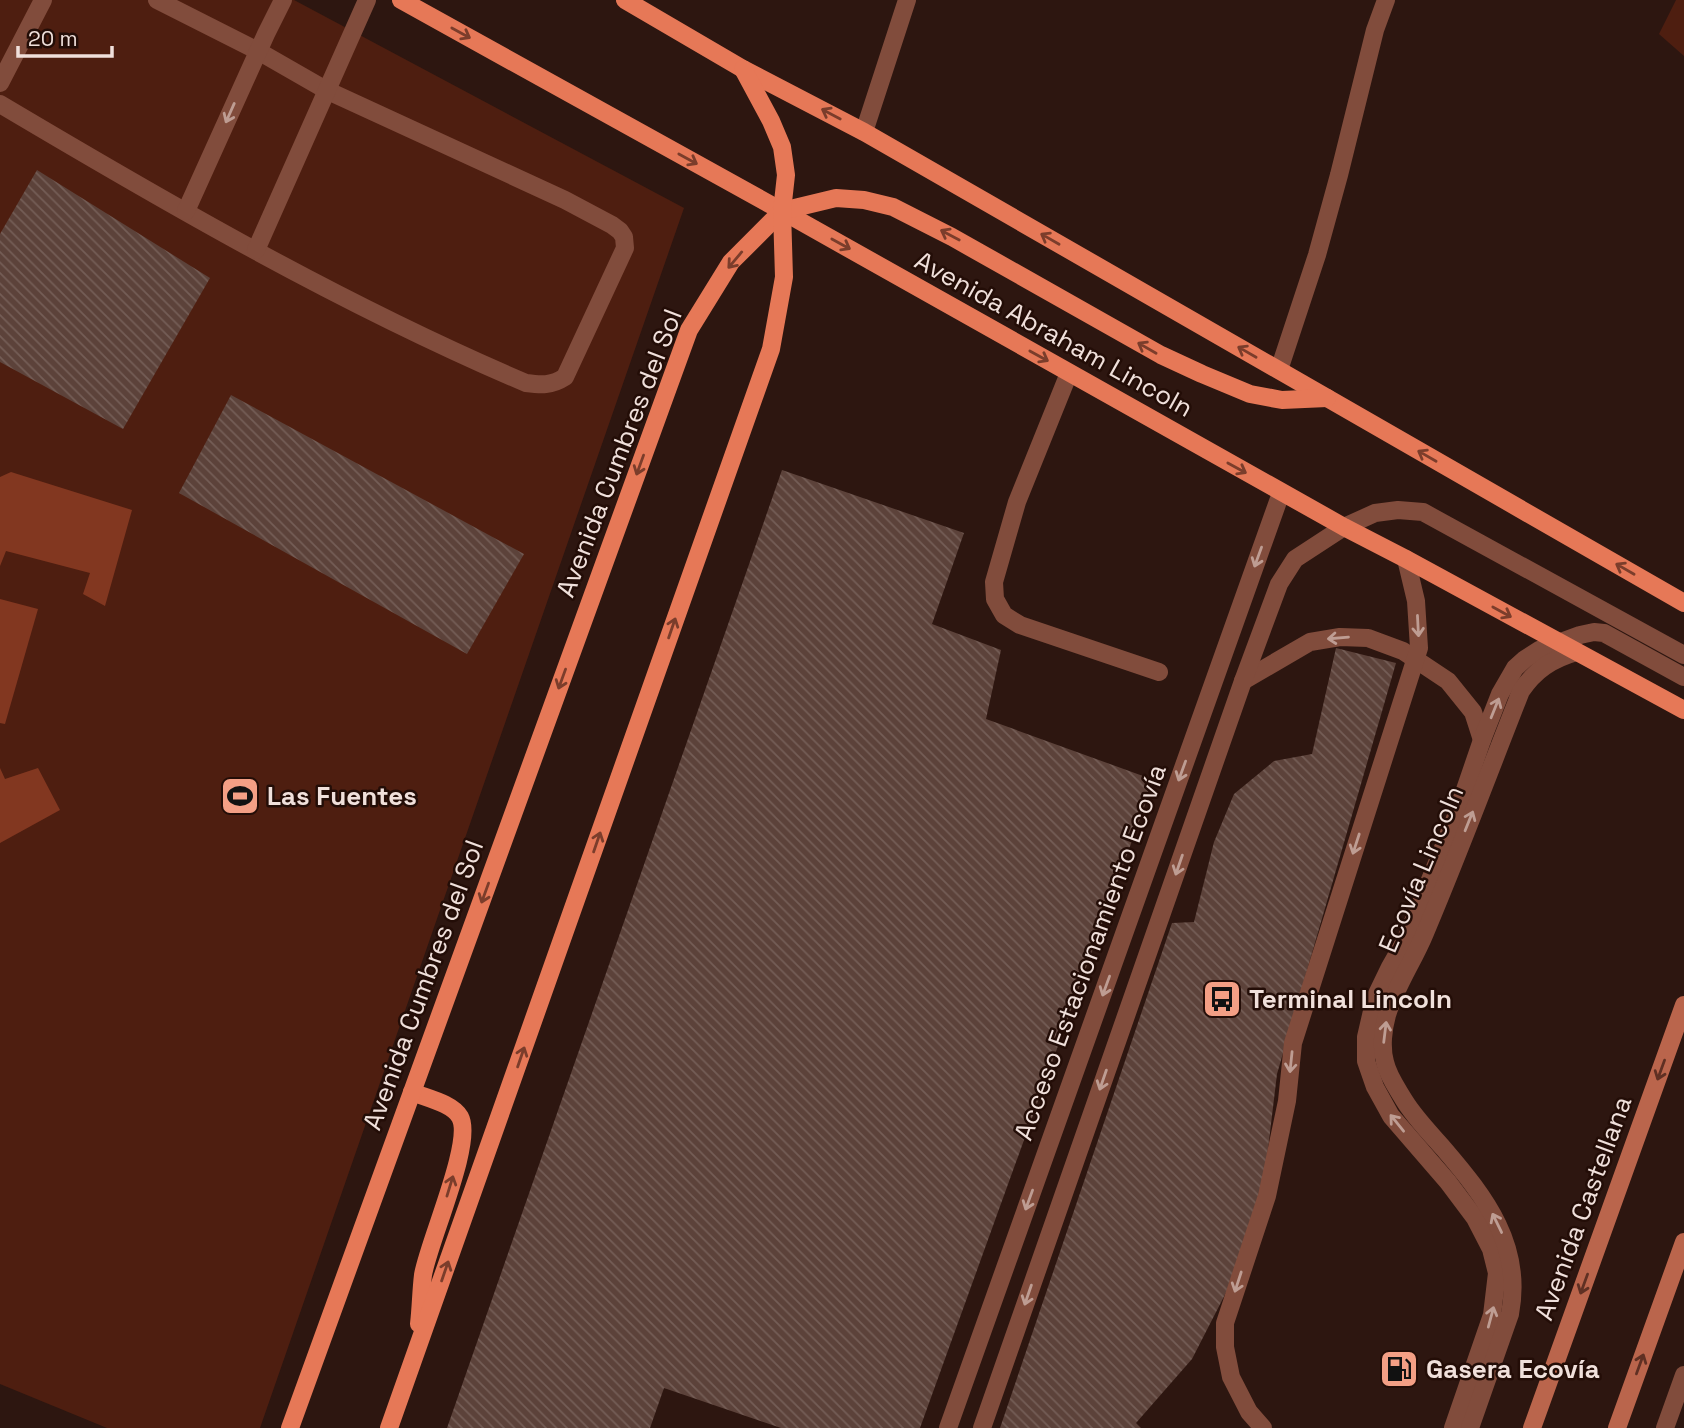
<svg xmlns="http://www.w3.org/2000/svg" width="1684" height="1428" font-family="'Space Grotesk',sans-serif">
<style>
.green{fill:#4e1e10}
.water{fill:#823720}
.building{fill:url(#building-back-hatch)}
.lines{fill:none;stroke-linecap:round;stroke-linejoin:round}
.lane{stroke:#814c3c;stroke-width:18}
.street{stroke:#814c3c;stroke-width:18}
.secondary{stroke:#ba654c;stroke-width:18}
.primary{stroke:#e67857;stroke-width:18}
.oneway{stroke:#7b3d2b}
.oneway2{stroke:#be9d93}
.oneway3{stroke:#5f3023}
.labels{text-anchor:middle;stroke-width:5;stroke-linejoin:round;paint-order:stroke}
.street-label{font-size:26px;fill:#f0e0db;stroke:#230d07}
.poi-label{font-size:26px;font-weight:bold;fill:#f0e0db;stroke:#230d07;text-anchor:start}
</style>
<defs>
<pattern id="building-back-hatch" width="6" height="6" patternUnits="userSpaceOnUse" patternTransform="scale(1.75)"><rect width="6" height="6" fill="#5c423a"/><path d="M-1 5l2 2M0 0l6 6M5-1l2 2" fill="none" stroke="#745d56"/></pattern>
</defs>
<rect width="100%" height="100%" fill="#2d1610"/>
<!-- green -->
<g class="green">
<path d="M0,0H294L684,208L260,1428H107L0,1384Z"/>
<path d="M1676,0H1684V56L1659,34Z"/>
</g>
<!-- water -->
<g class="water">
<path d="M11,472L132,510L105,606L83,594L90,573L6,551L0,566V477Z"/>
<path d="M0,599L38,609L5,724L0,723Z"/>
<path d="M0,768L5,779L38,768L60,810L0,843Z"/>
</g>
<!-- building -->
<g class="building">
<path d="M37,170L210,278L123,429L0,362V234Z"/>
<path d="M231,395L524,554L467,654L179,493Z"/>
<path d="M782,470L964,533L932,624L1001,650L986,719L1154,780L920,1428H781L664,1388L650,1428H447Z"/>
<path d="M1336,648L1396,663L1277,1074L1265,1174L1236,1273L1192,1359L1136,1423L1141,1428H1000L1172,923L1194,922L1214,842L1234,794L1274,761L1312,754Z"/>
</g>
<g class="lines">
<!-- lane -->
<g class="lane">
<path d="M0,83L43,0"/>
<path d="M0,104C170,205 343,305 526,383C541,385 551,386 565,377L625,248L624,237L620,231L612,225L565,200L326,90L258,51L157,0"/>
<path d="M186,211L266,34L283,0"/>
<path d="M256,250L367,0"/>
<path d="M1279,370L1317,255L1339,175L1375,30L1386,0"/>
<path d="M1069,373L1017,502L994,582L995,599L1004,615L1020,625L1159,672"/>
<path d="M1243,681L1310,642L1340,637L1368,638L1403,651L1448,681L1473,712L1482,740"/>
<path d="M948,1428L1281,493"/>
<path d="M982,1428L1243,681L1279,584L1295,559L1344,527L1375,513L1398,510L1423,512L1684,655"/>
<path d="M1263,1428L1249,1412L1231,1377L1225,1347V1323L1267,1196L1287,1101L1293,1043L1419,648L1416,601L1406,559"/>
<path d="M1453,1428L1492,1315L1497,1273L1491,1249L1475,1218L1448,1182L1391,1116L1375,1087L1366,1061V1037L1375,998L1390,967L1406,939L1456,816L1482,740L1500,694L1515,668L1525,659L1539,650L1580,635L1594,632L1604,633L1684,677"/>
<path d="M1470,1428L1510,1314C1523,1246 1486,1198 1444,1149C1430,1133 1415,1118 1404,1100C1397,1088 1388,1076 1385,1062C1381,1048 1383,1029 1387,1015C1396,986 1414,960 1425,933C1459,853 1489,772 1521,691C1535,670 1552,659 1576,652"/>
<path d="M1665,1428L1684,1375"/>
</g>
<!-- street -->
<path class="street" d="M864,132L907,0"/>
<!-- secondary -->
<g class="secondary">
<path d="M1532,1428L1684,1005"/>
<path d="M1617,1428L1684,1242"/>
</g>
<!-- primary -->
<g class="primary">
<path d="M401,0L782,211L1344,527L1406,559L1684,710"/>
<path d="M625,0L743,69L864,132L1684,603"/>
<path d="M782,211L836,198L864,200L893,207L952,237L1161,355L1202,374L1250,394L1282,400L1327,398"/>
<path d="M412,1092C426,1098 452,1103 460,1117C474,1142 428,1243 423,1275C421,1291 421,1307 419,1324"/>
<path d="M290,1428L689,330L731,262L782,211"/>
<path d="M389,1428L771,349L784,277L782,211L786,175L782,147L771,121L743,69"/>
</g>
</g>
<!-- one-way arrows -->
<defs><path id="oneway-shaft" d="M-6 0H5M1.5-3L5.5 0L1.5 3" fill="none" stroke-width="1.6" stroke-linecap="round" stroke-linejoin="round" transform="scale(1.75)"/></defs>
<g class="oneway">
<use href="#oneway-shaft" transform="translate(461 33) rotate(29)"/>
<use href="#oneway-shaft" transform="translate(831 114) rotate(-152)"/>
<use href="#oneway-shaft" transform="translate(688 159) rotate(29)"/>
<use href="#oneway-shaft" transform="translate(950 235) rotate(-152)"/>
<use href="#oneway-shaft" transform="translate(1050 239) rotate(-150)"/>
<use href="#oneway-shaft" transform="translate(841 244) rotate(29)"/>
<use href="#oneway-shaft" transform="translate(735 260) rotate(130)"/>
<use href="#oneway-shaft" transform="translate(1147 348) rotate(-150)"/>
<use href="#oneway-shaft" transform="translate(1247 352) rotate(-150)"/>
<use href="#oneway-shaft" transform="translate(1039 356) rotate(29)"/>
<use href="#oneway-shaft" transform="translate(1427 456) rotate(-150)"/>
<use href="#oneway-shaft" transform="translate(640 465) rotate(110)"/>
<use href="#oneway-shaft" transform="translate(1237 468) rotate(29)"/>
<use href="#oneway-shaft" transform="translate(1625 569) rotate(-150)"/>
<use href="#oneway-shaft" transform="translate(1502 612) rotate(29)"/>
<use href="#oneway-shaft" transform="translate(672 628) rotate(-71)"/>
<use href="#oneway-shaft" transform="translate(562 679) rotate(110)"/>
<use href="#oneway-shaft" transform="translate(597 842) rotate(-71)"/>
<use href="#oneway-shaft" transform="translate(485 893) rotate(110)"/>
<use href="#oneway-shaft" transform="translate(521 1057) rotate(-71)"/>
<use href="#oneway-shaft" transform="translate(450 1186) rotate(-73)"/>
<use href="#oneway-shaft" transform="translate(445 1271) rotate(-71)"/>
</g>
<g class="oneway2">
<use href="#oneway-shaft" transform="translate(230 113) rotate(114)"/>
<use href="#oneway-shaft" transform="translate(1258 557) rotate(110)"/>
<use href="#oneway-shaft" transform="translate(1418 626) rotate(87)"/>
<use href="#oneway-shaft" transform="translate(1338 638) rotate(175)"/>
<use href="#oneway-shaft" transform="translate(1495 708) rotate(-68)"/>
<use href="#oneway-shaft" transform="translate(1182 771) rotate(110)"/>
<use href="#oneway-shaft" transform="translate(1469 821) rotate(-68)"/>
<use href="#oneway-shaft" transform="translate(1356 844) rotate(108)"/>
<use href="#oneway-shaft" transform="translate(1179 865) rotate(109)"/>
<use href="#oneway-shaft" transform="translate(1106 986) rotate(110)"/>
<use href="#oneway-shaft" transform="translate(1385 1032) rotate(-83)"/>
<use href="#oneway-shaft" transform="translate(1291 1062) rotate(96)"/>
<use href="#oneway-shaft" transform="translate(1103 1080) rotate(109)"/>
<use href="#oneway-shaft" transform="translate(1397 1123) rotate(-129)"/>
<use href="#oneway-shaft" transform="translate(1029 1200) rotate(110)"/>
<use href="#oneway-shaft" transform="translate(1497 1223) rotate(-116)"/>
<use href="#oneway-shaft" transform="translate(1238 1282) rotate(108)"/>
<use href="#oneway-shaft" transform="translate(1028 1295) rotate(109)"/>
<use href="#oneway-shaft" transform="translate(1491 1317) rotate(-75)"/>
</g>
<g class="oneway3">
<use href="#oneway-shaft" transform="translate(1661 1070) rotate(110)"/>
<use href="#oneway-shaft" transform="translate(1584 1284) rotate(110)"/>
<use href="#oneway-shaft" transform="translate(1640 1364) rotate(-70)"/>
</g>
<!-- icons -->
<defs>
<symbol id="stadium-square" viewBox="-11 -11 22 22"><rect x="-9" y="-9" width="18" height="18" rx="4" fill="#f39f85" stroke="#230d07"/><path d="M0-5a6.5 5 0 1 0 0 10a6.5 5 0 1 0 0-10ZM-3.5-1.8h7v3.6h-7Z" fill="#111"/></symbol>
<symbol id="bus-square" viewBox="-11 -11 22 22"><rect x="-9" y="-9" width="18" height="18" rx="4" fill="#f39f85" stroke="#230d07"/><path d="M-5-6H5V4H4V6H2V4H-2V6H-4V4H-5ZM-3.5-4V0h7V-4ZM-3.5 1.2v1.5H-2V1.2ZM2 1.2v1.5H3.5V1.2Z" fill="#111"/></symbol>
<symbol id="fuel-square" viewBox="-11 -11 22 22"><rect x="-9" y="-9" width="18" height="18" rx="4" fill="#f39f85" stroke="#230d07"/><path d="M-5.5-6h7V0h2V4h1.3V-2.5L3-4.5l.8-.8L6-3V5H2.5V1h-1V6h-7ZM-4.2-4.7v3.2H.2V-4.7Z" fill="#111"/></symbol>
</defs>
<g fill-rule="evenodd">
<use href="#stadium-square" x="218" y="774" width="44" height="44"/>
<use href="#bus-square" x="1200" y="977" width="44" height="44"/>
<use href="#fuel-square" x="1377" y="1347" width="44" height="44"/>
</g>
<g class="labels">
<!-- street labels -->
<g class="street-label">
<text transform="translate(1054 334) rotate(29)" y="9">Avenida Abraham Lincoln</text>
<text transform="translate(619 453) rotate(-69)" y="9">Avenida Cumbres del Sol</text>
<text transform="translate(1421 869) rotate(-67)" y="9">Ecovía Lincoln</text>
<text transform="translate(1090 952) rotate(-70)" y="9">Acceso Estacionamiento Ecovía</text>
<text transform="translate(423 985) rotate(-70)" y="9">Avenida Cumbres del Sol</text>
<text transform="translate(1583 1208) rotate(-70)" y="9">Avenida Castellana</text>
</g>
<!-- poi labels -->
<g class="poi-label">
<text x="267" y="805">Las Fuentes</text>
<text x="1249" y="1008">Terminal Lincoln</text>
<text x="1426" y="1378">Gasera Ecovía</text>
</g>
</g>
<!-- scale -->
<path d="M18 46v10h94v-10" fill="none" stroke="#f0e0db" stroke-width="3.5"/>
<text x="28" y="46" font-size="21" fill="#f0e0db" stroke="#230d07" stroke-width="5" paint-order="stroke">20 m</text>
</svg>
